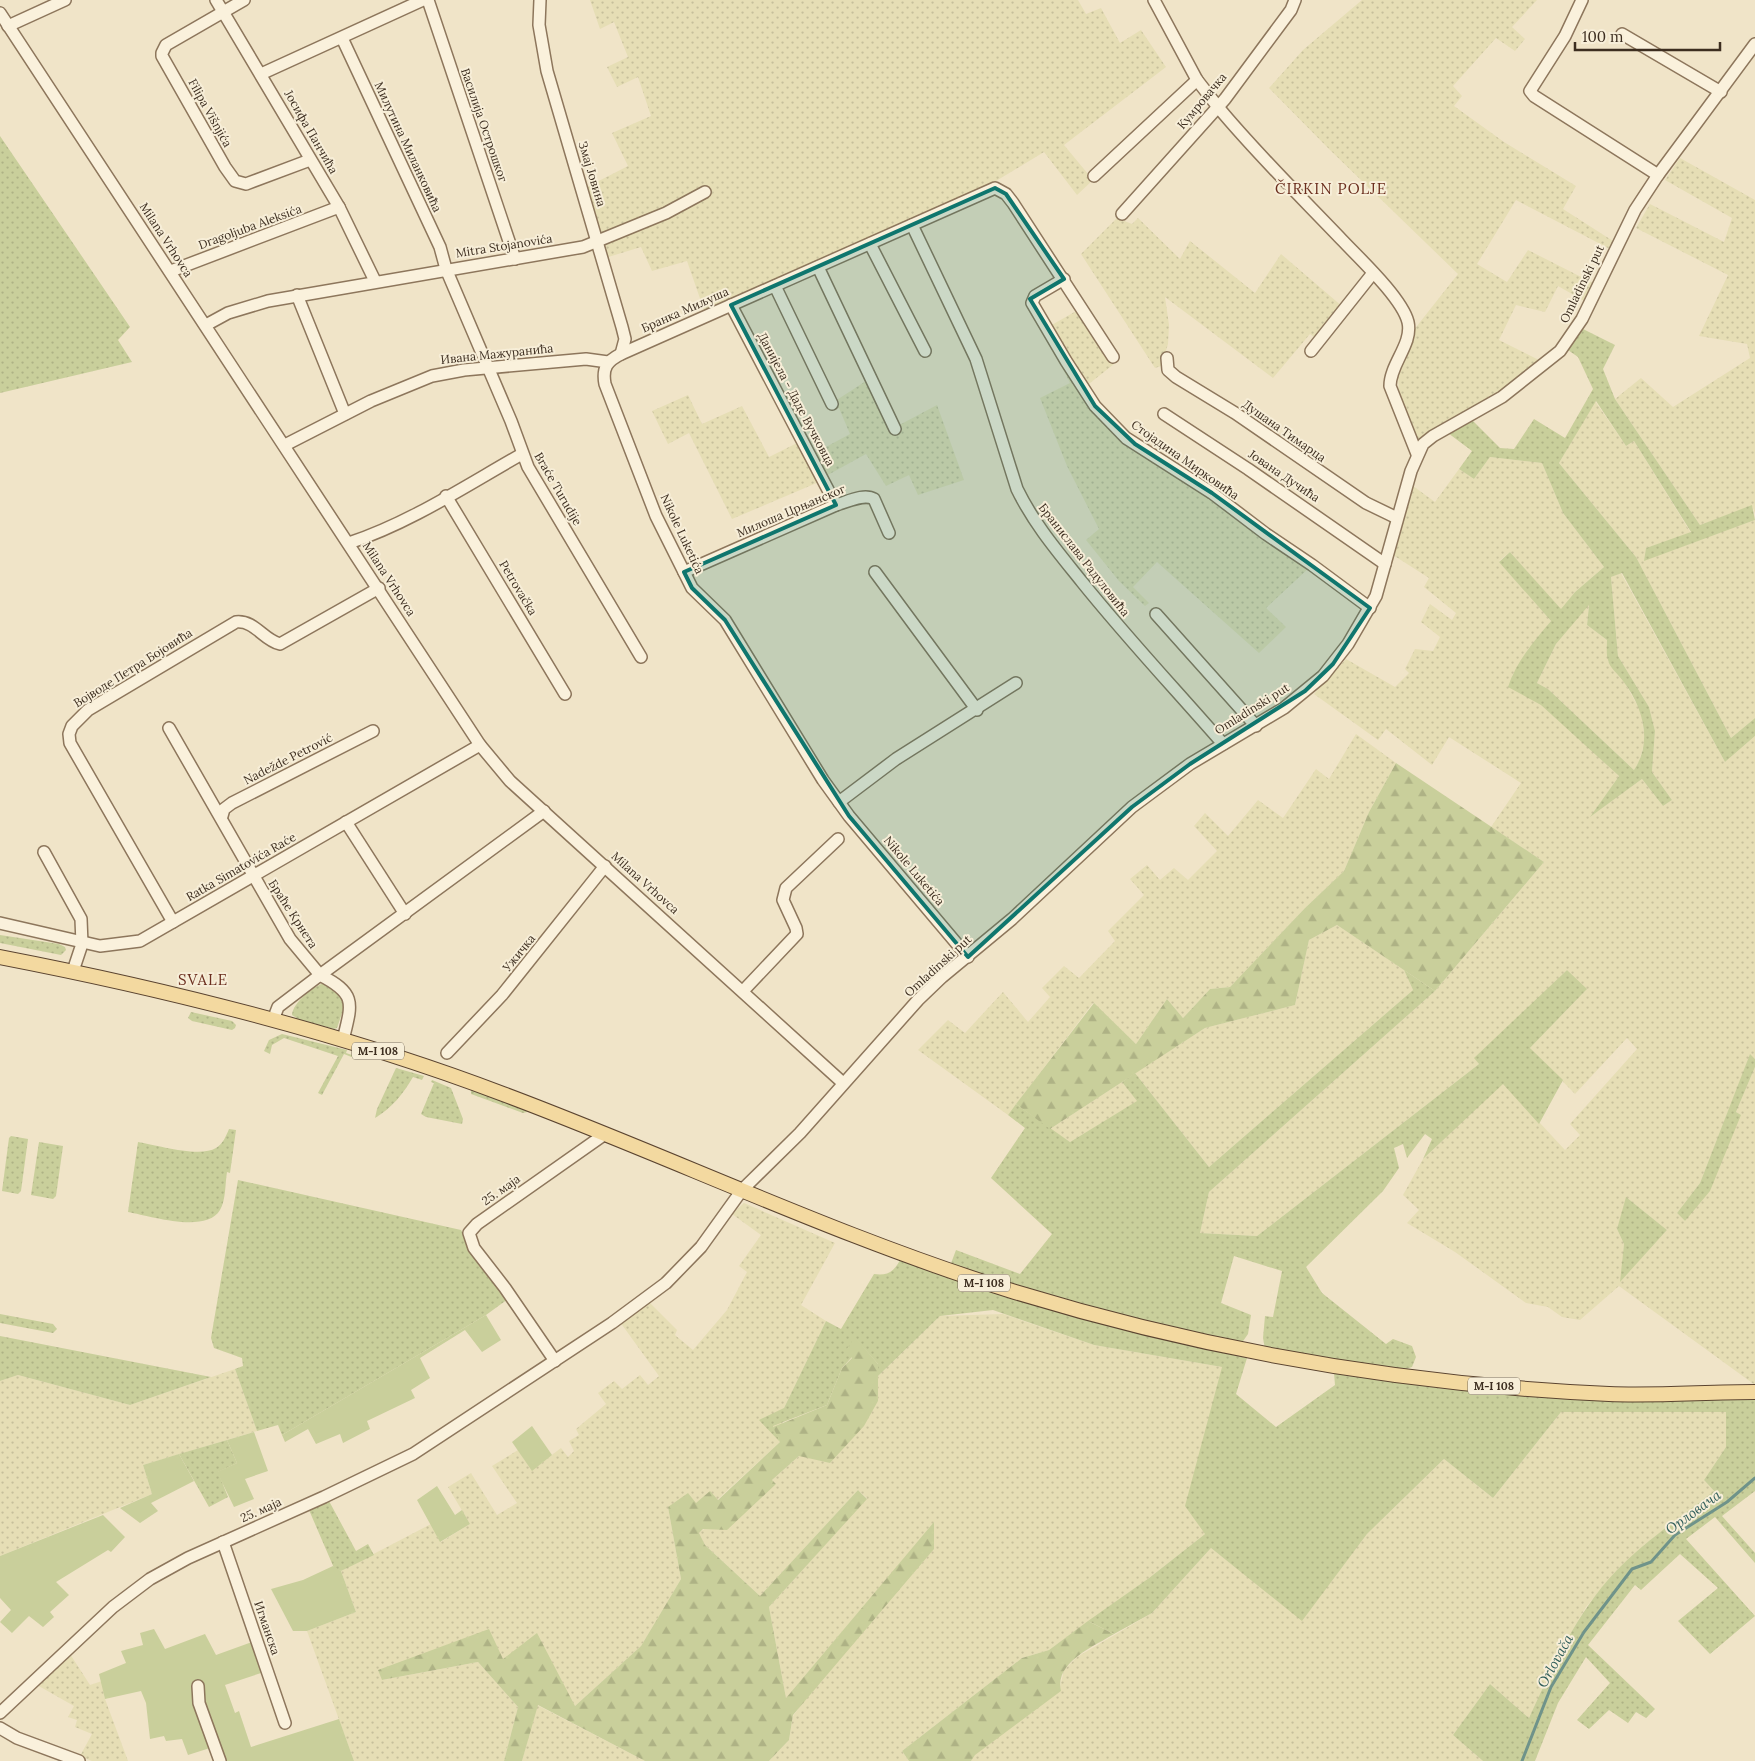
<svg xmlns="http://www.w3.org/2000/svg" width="1755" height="1761" font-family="Lora,serif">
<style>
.farmland{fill:url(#farmland-dots);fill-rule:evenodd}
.grass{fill:url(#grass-dots);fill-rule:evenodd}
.forest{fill:url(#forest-firs)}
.green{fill:#c9cf9b}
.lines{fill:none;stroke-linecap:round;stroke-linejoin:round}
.stream{stroke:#6f938a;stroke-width:3}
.minor-casing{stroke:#8d765c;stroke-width:14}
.major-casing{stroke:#5b4430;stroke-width:16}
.minor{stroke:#faf1dc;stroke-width:11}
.major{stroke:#f3d9a0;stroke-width:14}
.marked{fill:#0f766e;fill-opacity:0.2;stroke:#0f766e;stroke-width:4;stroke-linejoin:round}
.labels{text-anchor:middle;stroke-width:4;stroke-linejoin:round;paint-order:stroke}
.shield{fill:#f7eed8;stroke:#756857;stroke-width:1}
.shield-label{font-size:11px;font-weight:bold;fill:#3d2e20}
.street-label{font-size:12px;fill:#3d2e20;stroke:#f7eed8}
.water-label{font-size:14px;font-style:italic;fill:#2f5d5a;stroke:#f7eed8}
.quarter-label{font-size:15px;letter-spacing:1px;fill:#6b2e1e;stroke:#f7eed8}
</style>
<defs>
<pattern id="farmland-dots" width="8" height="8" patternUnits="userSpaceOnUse" patternTransform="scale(1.25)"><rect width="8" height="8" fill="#e6deb5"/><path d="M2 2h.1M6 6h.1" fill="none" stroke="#c6bf9b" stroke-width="1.8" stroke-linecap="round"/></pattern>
<pattern id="grass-dots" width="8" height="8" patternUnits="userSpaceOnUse" patternTransform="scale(1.25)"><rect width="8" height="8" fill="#c9cf9b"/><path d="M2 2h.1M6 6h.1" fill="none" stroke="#aeb285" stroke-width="1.8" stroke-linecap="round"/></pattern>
<pattern id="forest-firs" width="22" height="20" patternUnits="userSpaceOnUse" patternTransform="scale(1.25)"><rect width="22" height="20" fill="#c9cf9b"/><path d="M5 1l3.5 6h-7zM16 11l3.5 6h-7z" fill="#aeb285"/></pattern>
</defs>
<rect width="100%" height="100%" fill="#f0e4c8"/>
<!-- farmland -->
<g class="farmland">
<path d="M590,0H1078L1086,14L1101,8L1120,43L1141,30L1166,67L1064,145L1093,180L1077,195L1044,152L991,184L840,254L704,310L687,261L652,271L641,247L605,258L587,187L628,166L612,133L651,116L638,77L617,87L607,67L628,57L614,22L600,29Z"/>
<path d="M1362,0H1537L1512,27L1525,39L1515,51L1496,38L1453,86L1462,96L1454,106L1504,142L1576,186L1563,209L1613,241L1610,249L1516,200L1477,264L1507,282L1528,250L1593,283L1586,302L1558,286L1545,312L1516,305L1499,340L1543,362L1525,378L1421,442L1415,441L1399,395L1398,372L1409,336L1458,274L1329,149L1269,88L1303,50Z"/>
<path d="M1680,158L1755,200V513L1752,506L1700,525L1615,399L1641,378L1673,407L1750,358L1747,344L1699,336L1728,275L1636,228L1650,204L1724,242L1732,218L1665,180Z"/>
<path d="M1117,218L1132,224L1138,218L1180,259L1190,241L1255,293L1281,254L1343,307L1317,339L1310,334L1273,378L1165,297L1169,325L1168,344L1161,366L1155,368L1081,254Z"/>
<path d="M1078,310L1114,364L1085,387L1131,442L1310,567L1266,608L1286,627L1259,653L1157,562L1133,587L1149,603L1145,606L1119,581L1086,540L1099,529L1067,466L1040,398L1070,383L1043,330Z"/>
<path d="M866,381L890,430L937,405L964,480L918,495L909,475L886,486L866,454L826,476L819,482L732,519L689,433L668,444L652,411L688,395L702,424L742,406L769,457L797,443L813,454L850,434L839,408L832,410L829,405Z"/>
<path d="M1595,401L1626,446L1634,441L1691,533L1646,548L1645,560L1755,520V718L1731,738L1636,557L1559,463Z"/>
<path d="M1490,457L1542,463L1563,513L1604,567L1575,592L1561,610L1510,552L1499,561L1551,621L1529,648L1512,676L1619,776L1591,816L1642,779L1663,806L1672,800L1652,772L1655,731L1649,707L1618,656L1611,577L1621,573L1725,762L1755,736V1059L1750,1055L1700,1183L1677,1213L1685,1221L1740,1115L1736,1112L1755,1067V1385L1619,1286L1580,1320L1562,1317L1548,1307L1526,1303L1455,1252L1407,1223L1419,1210L1403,1195L1423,1159L1503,1083L1565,1150L1580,1135L1570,1124L1637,1049L1627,1038L1575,1094L1530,1048L1586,990L1567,970L1475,1058L1479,1064L1257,1236L1200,1233L1209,1192L1435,991L1544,862L1491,827L1521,783L1449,737L1432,765L1386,729L1378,740L1314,694L1346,659L1395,687L1409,673L1405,669L1415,649L1433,651L1440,637L1421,622L1430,604L1452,620L1456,613L1424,587L1429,578L1393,555L1401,527L1413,486L1435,502L1459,469L1474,479ZM1627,1198L1667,1230L1621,1280L1624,1244L1617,1229Z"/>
<path d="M1589,604L1587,625L1607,640L1608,661L1625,683L1641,712L1645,740L1639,762L1634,770L1548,689L1537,683L1556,644Z"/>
<path d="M1356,734L1396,763L1369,812L1344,871L1305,908L1230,987L1210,989L1183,1018L1167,999L1136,1044L1093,1003L1008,1115L918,1050L948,1020L965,1033L1003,992L1028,1022L1050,997L1042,988L1064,966L1079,978L1115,941L1108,931L1144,895L1130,879L1147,865L1160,880L1174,868L1188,880L1217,851L1194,826L1205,813L1228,836L1258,800L1283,818L1316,769L1329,779Z"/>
<path d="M1337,925L1404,970L1413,990L1209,1167L1135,1073L1205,1028L1295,1005L1309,940Z"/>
<path d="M1122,1082L1138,1101L1070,1142L1050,1129Z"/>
<path d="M744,1203L835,1243L801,1305L826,1321L784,1408L780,1442L717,1500L668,1507L681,1579L641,1646L575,1706L503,1659L378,1670L383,1680L478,1662L518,1707L504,1761H354L307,1631L356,1612L341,1571L431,1524L441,1542L470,1524L448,1487L471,1473L497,1515L517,1503L492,1466L518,1450L532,1470L561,1448L568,1457L574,1451L569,1441L579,1435L576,1429L606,1404L598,1393L614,1381L622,1389L640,1375L648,1385L659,1376L620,1322L649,1302L677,1330L675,1335L693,1350L727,1310L747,1272L739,1266L761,1235L732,1214Z"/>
<path d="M1003,1314L1094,1345L1222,1367L1205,1534L1149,1578L1049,1650L1022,1658L902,1751L909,1761H769L789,1740L793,1716L934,1523L786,1698L769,1607L867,1498L858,1490L760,1596L705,1545L698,1533L776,1484L772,1480L799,1456L878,1401V1376L940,1316Z"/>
<path d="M235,1369L257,1431L143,1465L152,1494L0,1556V1381L18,1375L130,1405Z"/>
<path d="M1561,1412H1727L1726,1447L1704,1480L1714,1491L1644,1545L1616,1571L1586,1607L1557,1657L1529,1718L1490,1684L1453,1735L1483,1761H971L974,1755L1060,1687L1064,1670L1077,1657L1152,1613L1211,1548L1302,1620L1367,1534L1444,1459L1493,1498Z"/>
<path d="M70,1654L90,1685L102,1681L105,1699L128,1761H92L80,1756L92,1734L75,1727L77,1720L68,1717L74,1706L37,1685Z"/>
<path d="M537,1705L645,1761H522Z"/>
</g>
<!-- grass -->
<g class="grass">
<path d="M0,136L130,327L118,340L132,362L0,393Z"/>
<path d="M1581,328L1615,345L1603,369L1615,399L1700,525L1752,505L1755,520L1644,561L1646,548L1691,532L1634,441L1626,446L1596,401L1559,463L1636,557L1731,738L1755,718V736L1725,762L1622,573L1611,577L1618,656L1649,707L1655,731L1652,772L1672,800L1663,806L1642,779L1590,817L1619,776L1541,705L1508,687C1516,662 1534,641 1551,621L1499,562L1510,552L1561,609L1575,592L1604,567L1563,513L1542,463L1490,457L1474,479L1459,469L1472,451L1448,433L1472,420L1500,448L1514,449L1534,419L1565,438L1593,389L1578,357L1568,350ZM1589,605L1587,625L1607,640C1607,646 1606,654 1608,660C1609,667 1619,675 1623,681C1643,707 1653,742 1634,770L1548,689L1537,683L1556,644Z"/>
<path d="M0,935L59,944L65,947L66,950L61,955L0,943Z"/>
<path d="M1404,970L1435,991L1209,1192L1200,1233L1257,1236L1479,1064L1474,1058L1567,970L1587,989L1530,1048L1563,1080L1539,1124L1503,1084L1423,1159L1432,1139L1425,1134L1407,1158L1403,1144L1394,1148L1399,1168L1383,1191L1306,1267L1322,1293L1386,1344L1393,1339L1412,1346L1416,1357L1412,1367L1406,1369L1348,1363L1265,1349L1263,1338L1265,1316L1273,1317L1282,1271L1234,1256L1221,1303L1251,1315L1248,1334L1241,1344L1105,1312L950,1266L956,1250L1020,1274L1052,1234L991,1178L1025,1128L1008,1115L1016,1104L1070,1142L1137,1101L1122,1082L1135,1073L1209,1167L1413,990Z"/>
<path d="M328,982L344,997L345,1004L337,1028L334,1029L298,1019L292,1015C292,1003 316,983 328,982Z"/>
<path d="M191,1012L232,1021L236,1025L235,1028L232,1030L192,1021L188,1018Z"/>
<path d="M282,1034L347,1050L346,1053L355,1056L354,1058L344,1054L322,1095L318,1093L338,1056L284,1038L272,1045L270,1054L264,1051L269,1040Z"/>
<path d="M1750,1054L1755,1059V1067L1736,1112L1741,1115L1710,1191L1685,1221L1677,1213L1700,1183Z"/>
<path d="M396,1068L424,1076L422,1080L413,1077C403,1094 392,1108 375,1118L377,1109Z"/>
<path d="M432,1080L451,1088L463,1119L462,1124L426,1117L421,1114L434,1083L431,1082Z"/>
<path d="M471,1090L526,1110L527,1112L523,1113L471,1094Z"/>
<path d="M229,1129L236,1130L230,1173L227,1172C225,1184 226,1200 220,1210C206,1234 150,1216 128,1212L138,1142C156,1145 200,1158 216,1148C223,1144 226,1136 229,1129Z"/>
<path d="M11,1136L28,1139L21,1191L18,1194L2,1191L9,1138Z"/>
<path d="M39,1142L63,1146L56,1196L53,1199L31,1195Z"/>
<path d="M238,1180L461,1230L508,1299L486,1315L282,1435L278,1425L257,1431L235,1369L243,1366L242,1358L214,1348L211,1338Z"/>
<path d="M1626,1197L1667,1230L1620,1282L1624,1244L1617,1229Z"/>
<path d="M900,1260C1014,1300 1130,1333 1247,1358L1236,1394L1276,1427L1335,1385L1334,1373L1472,1390L1755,1398V1491L1722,1516L1755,1553V1563L1715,1517L1686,1539L1755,1616L1710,1654L1678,1621L1718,1588L1680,1554L1641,1590L1635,1585L1588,1645L1655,1709L1646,1718L1636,1712L1628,1723L1609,1710L1589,1729L1577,1720L1610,1683L1586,1657L1558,1703L1535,1761H1483L1453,1735L1490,1684L1529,1718C1553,1666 1576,1613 1616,1571C1645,1541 1681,1517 1714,1491L1704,1480L1726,1447V1412H1561L1493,1498L1444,1459L1367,1534L1302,1621L1211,1548L1152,1613L1114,1634L1088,1621L1149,1578L1205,1534L1185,1506L1222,1367L1094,1345L993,1310L940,1316L878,1376V1364L855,1338L852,1357L842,1368L827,1405L773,1426L780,1442L759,1420L784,1408L826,1321L841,1329L874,1274C887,1276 894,1272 900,1260Z"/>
<path d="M0,1314L53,1324L57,1329L53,1333L0,1323Z"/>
<path d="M0,1336L211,1377L130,1405L18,1375L0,1381Z"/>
<path d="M227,1440L237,1463L218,1472L228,1497L209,1507L179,1454Z"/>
<path d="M329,1501L356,1551L368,1544L374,1555L341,1571L334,1568L309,1510Z"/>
</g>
<!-- forest -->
<g class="forest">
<path d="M1396,763L1544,862L1435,991L1337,925L1309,940L1295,1005L1205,1028L1050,1129L1016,1104L1094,1003L1136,1044L1167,999L1183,1018L1210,989L1230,987L1305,908L1344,871L1369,812Z"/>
<path d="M855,1337L878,1364V1401L864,1426L830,1463L799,1456L772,1480L776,1484L727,1530L703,1529L699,1533L705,1545L760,1596L858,1490L867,1499L769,1607L786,1698L934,1522V1549L793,1715L789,1740L769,1761H645L538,1705L522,1761H504L518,1707L478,1662L382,1680L378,1670L489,1629L503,1659L537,1633L575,1706L641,1646L681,1579L668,1507L688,1493L696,1503L710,1491L718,1500L780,1442L773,1427L827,1405L842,1368L852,1358L846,1350Z"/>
<path d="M1088,1621L1114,1634C1095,1646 1054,1662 1061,1691L975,1755L971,1761H909L902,1751L1022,1658L1049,1650Z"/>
</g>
<!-- green -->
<g class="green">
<path d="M486,1315L501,1340L482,1352L465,1330L420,1358L430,1378L411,1390L415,1398L367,1421L370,1429L343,1443L340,1434L316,1444L308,1429L285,1442L282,1435Z"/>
<path d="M532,1426L552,1455L532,1471L512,1442Z"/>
<path d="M254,1432L268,1471L245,1479L254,1499L234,1507L217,1472L237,1463L227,1440Z"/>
<path d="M179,1454L194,1481L151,1503L158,1511L140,1523L120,1508L152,1494L143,1465Z"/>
<path d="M437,1486L455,1515L462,1510L470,1524L440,1542L417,1500Z"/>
<path d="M103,1515L125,1537L111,1552L108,1550L56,1582L69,1595L50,1612L54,1617L43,1627L29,1616L12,1633L0,1622L11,1610L0,1598V1556Z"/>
<path d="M333,1566L341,1571L356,1612L307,1631H293L271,1589L303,1580Z"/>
<path d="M154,1629L165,1649L205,1634L216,1655L252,1642L261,1673L225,1685L235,1713L239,1711L251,1747L339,1719L354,1761H216L210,1748L188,1755L182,1739L166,1741L164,1736L150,1739L146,1703L141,1691L105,1699L99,1674L126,1663L121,1651L143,1645L140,1633Z"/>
</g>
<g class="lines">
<!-- stream -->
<path class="stream" d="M1522,1761L1551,1687L1584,1632L1632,1569L1651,1562L1675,1535L1727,1502L1755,1478"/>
<defs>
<g id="minor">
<path d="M216,0L339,207L375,281"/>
<path d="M244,0L166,45L162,53V56L225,167L235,181L246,184L310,160"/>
<path d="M428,0L515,259"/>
<path d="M540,0L539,25L547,71L622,327L625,339L621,354"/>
<path d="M1154,0L1197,80L1218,107C1256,153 1300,196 1342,240C1359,258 1402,298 1408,322C1413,344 1390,364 1390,386L1417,454"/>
<path d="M1582,0L1565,36L1530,91L1534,96L1658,175"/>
<path d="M0,13L480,745L510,781L843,1083"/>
<path d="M8,26L65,0"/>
<path d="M1622,34L1721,92"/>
<path d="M342,38L440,247L446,269L511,421L528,467L641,657"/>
<path d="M261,74L423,0"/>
<path d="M1094,176L1197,80"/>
<path d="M1122,214L1225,99L1291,10L1295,0"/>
<path d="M912,225L976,359L1017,489C1034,524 1058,552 1082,582C1127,638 1176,690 1223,744"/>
<path d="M870,244L925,351"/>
<path d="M818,267L895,429"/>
<path d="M171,271L339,207"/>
<path d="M1064,279L1035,296L1032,303L1066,361L1095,406L1126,438L1212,493L1266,534L1312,565L1370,608"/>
<path d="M775,286L832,404"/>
<path d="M297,295L345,414"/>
<path d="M731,305L836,505"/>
<path d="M206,325L228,313L268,301L583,247L666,213L705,192"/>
<path d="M1311,351L1373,273"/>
<path d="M1167,358L1168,370L1176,377L1235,413L1366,503L1397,518"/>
<path d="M1164,414L1248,469L1385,564"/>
<path d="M285,445L371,401L432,376L464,370L586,359L608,362"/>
<path d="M446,496L565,694"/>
<path d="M349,543C410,523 467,485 522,454"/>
<path d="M684,572L836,505C847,502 864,493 874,499L889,533"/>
<path d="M875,572L977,710"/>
<path d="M1156,614L1256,726"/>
<path d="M169,728L290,939L320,975L544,811"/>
<path d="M839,802L896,759L1016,683"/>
<path d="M222,816L224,809L232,803L373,731"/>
<path d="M346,822L405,914"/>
<path d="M44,852L81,919L82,944L73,971"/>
<path d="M173,922L70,743L69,734L72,726L88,710L236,622C255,620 263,640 280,644L379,588"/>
<path d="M0,923L100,946L140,941L480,745"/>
<path d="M968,957L849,816L823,780L725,620L692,588L656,516L605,384C602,368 607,361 621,354L995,188L1006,194L1013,203L1113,357"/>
<path d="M743,991L797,934L796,928L783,900L786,888L838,839"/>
<path d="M273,1020L278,1007L320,975C357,994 352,1003 343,1040"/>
<path d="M447,1053L502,995L605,866"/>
<path d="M555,1361L505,1288L474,1248L469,1233L477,1224L605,1134"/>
<path d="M223,1542L285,1723"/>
<path d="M198,1686L199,1703L220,1761"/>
<path d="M0,1713L113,1607L150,1579L188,1558L324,1497L413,1454L612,1323L666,1283L701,1247L742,1190L800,1133L918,1000L942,977L1012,919L1132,807L1190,764L1284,708L1323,676L1348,644L1376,596L1411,471L1423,444L1433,436L1502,397L1560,351L1582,319L1635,210L1658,175L1755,44"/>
<path d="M0,1728L17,1738L79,1761"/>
</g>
<path id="major" d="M0,957C171,990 340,1032 503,1094C674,1158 840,1238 1015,1292C1208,1351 1407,1385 1609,1394C1657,1396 1706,1392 1755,1392"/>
</defs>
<!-- minor casing -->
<use href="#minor" class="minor-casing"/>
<!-- major casing -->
<use href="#major" class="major-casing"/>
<!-- minor -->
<use href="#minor" class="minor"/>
<!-- major -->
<use href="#major" class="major"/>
</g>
<!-- marked area -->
<path class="marked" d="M995,188L1006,194L1064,279L1030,299L1095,406L1135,444L1212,493L1370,608L1333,664L1305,691L1190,764L1132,807L968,957L849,816L725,620L692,588L684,572L836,505L731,305Z"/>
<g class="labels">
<!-- shield labels -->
<g class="shield">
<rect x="352" y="1042.5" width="52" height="17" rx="4"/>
<rect x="958" y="1274.5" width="52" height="17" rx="4"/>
<rect x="1468" y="1377.5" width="52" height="17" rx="4"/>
</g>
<g class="shield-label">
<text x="378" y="1055">M-I 108</text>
<text x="984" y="1287">M-I 108</text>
<text x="1494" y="1390">M-I 108</text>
</g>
<!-- street labels -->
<g class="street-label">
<text transform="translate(1202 101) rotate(-50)" y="4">Кумровачка</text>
<text transform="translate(210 113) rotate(61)" y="4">Filipa Višnjića</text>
<text transform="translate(484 125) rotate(71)" y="4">Василија Острошког</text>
<text transform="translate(311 132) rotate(60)" y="4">Јосифа Панчића</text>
<text transform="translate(408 147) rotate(65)" y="4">Милутина Миланковића</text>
<text transform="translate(592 174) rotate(73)" y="4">Змај Јовина</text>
<text transform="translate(250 227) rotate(-20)" y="4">Dragoljuba Aleksića</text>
<text transform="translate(166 240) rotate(57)" y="4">Milana Vrhovca</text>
<text transform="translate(504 246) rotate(-9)" y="4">Mitra Stojanovića</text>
<text transform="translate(1582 284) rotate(-64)" y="4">Omladinski put</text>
<text transform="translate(685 310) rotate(-24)" y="4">Бранка Миљуша</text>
<text transform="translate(497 354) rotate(-6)" y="4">Ивана Мажуранића</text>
<text transform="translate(796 399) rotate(62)" y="4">Данијела - Даде Вучковца</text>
<text transform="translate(1284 431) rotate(35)" y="4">Душана Тимарца</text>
<text transform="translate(1185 460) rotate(35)" y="4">Стојадина Мирковића</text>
<text transform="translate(1284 476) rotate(34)" y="4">Јована Дучића</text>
<text transform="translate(558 489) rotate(60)" y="4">Braće Turudije</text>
<text transform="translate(791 511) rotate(-23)" y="4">Милоша Црњанског</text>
<text transform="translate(682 534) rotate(65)" y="4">Nikole Luketića</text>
<text transform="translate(1084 560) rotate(52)" y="4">Бранислава Радуловића</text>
<text transform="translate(389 579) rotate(57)" y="4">Milana Vrhovca</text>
<text transform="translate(518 588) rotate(59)" y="4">Petrovačka</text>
<text transform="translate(133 668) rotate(-32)" y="4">Војводе Петра Бојовића</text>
<text transform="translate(1252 709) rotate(-32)" y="4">Omladinski put</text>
<text transform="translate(288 759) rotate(-27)" y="4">Nadežde Petrović</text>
<text transform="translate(241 867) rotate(-30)" y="4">Ratka Simatovića Raće</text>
<text transform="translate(914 871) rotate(50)" y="4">Nikole Luketića</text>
<text transform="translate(645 883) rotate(42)" y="4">Milana Vrhovca</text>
<text transform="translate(293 914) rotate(57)" y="4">Браће Крнета</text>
<text transform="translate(519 953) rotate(-51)" y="4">Ужичка</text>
<text transform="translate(938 966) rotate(-42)" y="4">Omladinski put</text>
<text transform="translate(501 1190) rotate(-35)" y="4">25. маја</text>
<text transform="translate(261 1510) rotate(-24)" y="4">25. маја</text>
<text transform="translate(267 1628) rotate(71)" y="4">Игманска</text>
</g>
<!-- water labels -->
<g class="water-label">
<text transform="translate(1693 1512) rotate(-36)" y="5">Орловача</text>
<text transform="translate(1555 1661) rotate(-61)" y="5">Orlovača</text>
</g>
<!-- quarter labels -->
<g class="quarter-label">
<text x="1331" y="194">ČIRKIN POLJE</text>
<text x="203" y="985">SVALE</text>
</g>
</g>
<!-- scale -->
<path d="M1575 42v8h145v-8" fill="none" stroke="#3d2e20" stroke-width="2.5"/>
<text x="1582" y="42" font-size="15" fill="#3d2e20" stroke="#f7eed8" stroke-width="4" paint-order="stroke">100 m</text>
</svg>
